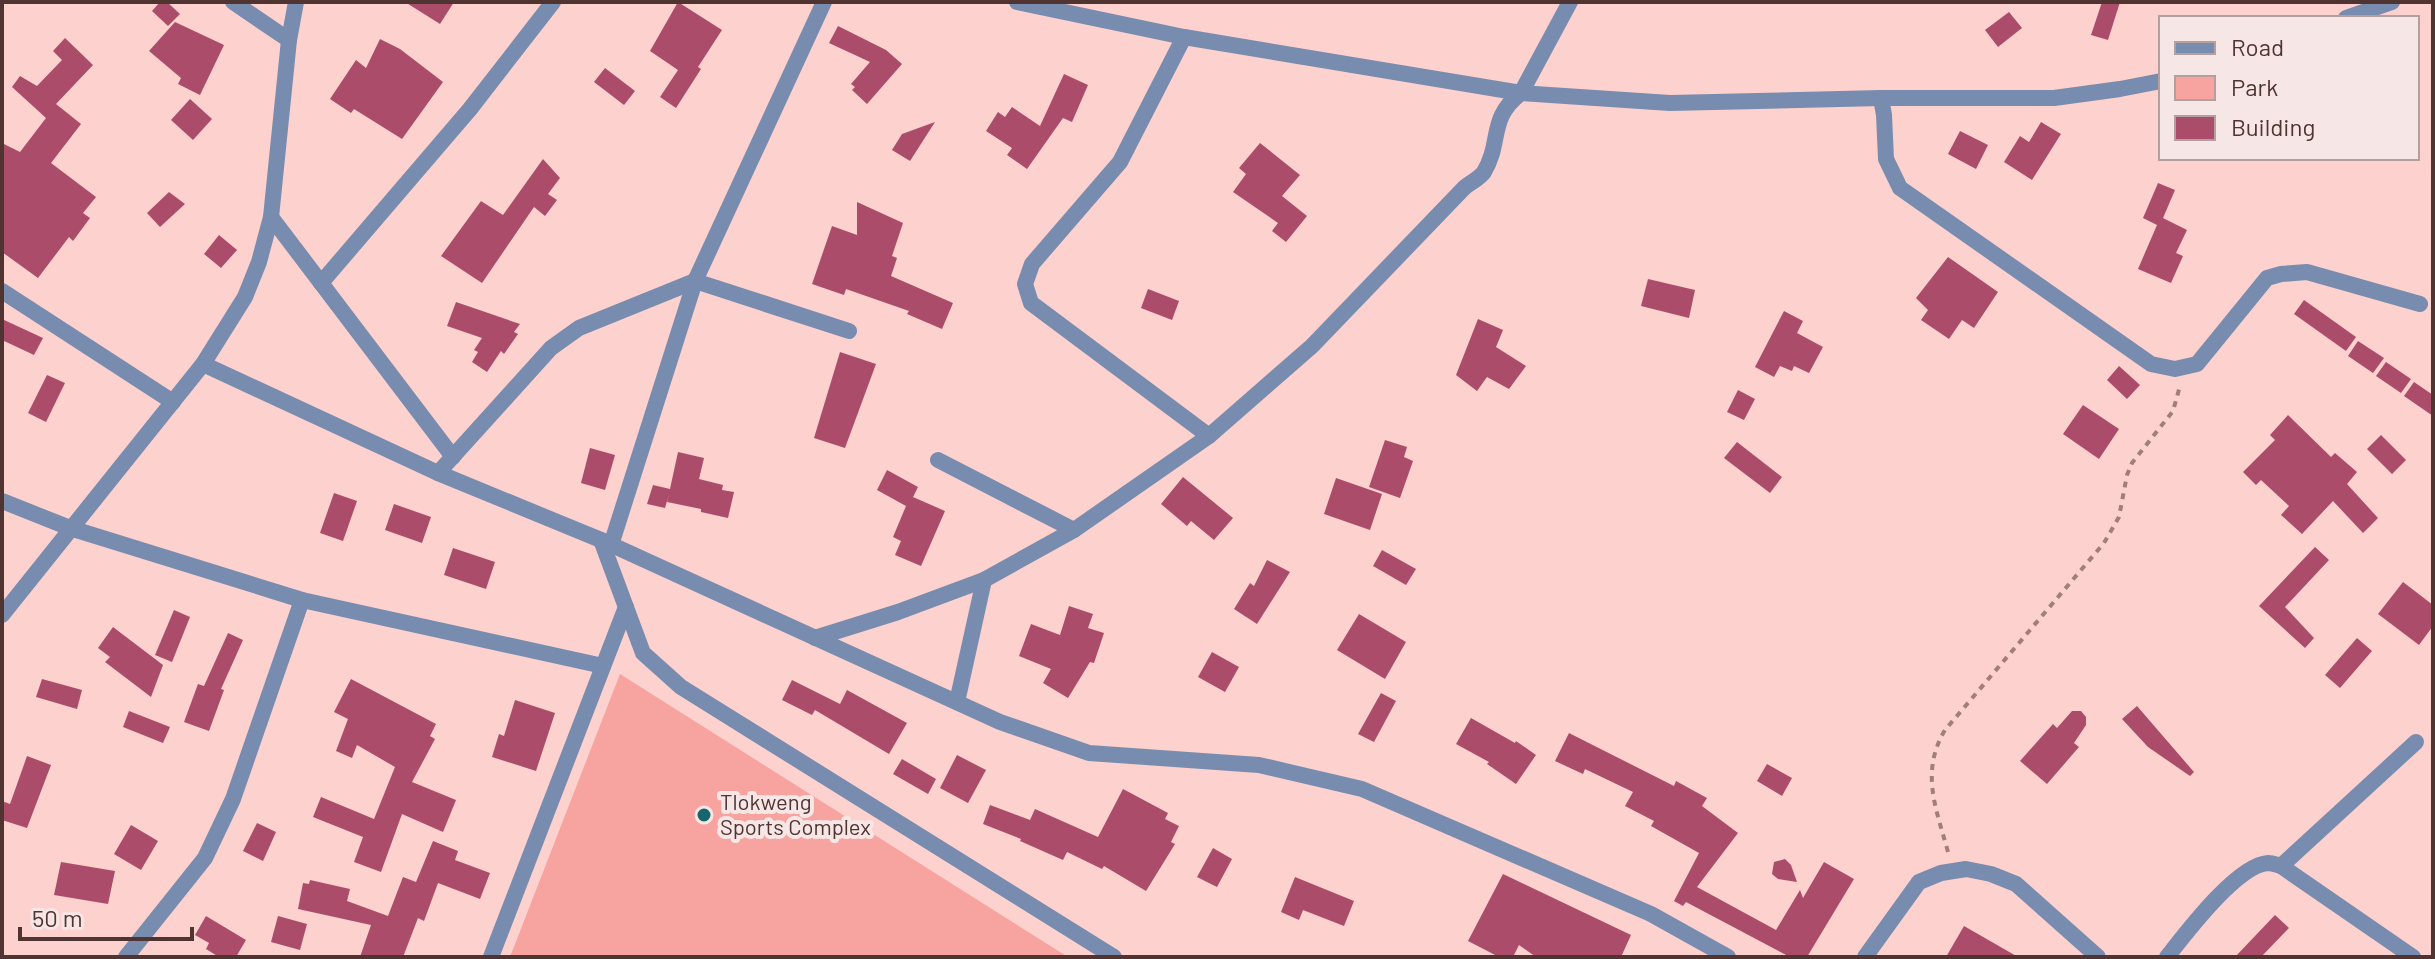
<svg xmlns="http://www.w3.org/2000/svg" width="2435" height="959" font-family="Barlow,sans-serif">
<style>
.green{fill:#f7a4a1}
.building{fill:#ac4c6b}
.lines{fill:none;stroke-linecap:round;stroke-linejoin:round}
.path{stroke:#a17d7b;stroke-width:4;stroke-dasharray:6 6;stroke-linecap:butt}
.minor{stroke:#788caf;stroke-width:16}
.tertiary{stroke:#788caf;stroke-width:16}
.poi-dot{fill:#18666c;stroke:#f6e6e5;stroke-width:3}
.labels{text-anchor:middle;stroke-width:8;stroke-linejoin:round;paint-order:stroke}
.poi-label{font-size:22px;fill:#503432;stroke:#f6e6e5;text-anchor:start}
</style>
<rect width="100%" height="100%" fill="#fdd1ce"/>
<!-- green -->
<path class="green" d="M620,674L1068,957H510Z"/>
<!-- building -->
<g class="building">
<path d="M160,2H167L180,14L168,26L152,11Z"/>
<path d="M405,2H454L440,24Z"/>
<path d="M678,2L722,30L698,67L701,69L676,108L660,97L678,70L650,51Z"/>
<path d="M2102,2H2120L2108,40L2091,35Z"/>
<path d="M2009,12L2022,28L1998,47L1985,30Z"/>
<path d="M175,22L224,45L200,95L178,84L181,78L149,51Z"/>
<path d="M838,26L886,50L902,64L867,104L852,90L855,87L851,84L870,62L829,43Z"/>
<path d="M65,38L93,65L56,104L81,124L51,163L96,197L83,213L90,218L73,241L69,237L38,278L2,252V143L20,152L46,118L12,87L20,76L37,86L62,60L53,51Z"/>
<path d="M380,39L400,49L443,82L402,139L354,109L351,113L330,99L356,60L366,68Z"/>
<path d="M605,68L635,91L624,105L594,82Z"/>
<path d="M1064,74L1088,85L1072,122L1063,118L1027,169L1007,155L1012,148L986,131L998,112L1005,117L1012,107L1040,126Z"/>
<path d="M190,99L212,119L193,140L171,120Z"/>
<path d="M935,122L910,161L892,150L902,134Z"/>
<path d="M2041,122L2061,134L2032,180L2004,162L2020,136L2029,142Z"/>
<path d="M1960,131L1988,145L1976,169L1948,154Z"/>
<path d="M1260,143L1300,175L1282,196L1307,216L1286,242L1272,231L1278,223L1233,192L1246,174L1239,168Z"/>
<path d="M543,159L560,178L548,194L557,200L545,216L534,207L482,283L441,256L481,201L503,215Z"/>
<path d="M2158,183L2175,190L2163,218L2187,230L2176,253L2183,256L2171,283L2138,269L2157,225L2143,218Z"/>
<path d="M169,192L185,204L160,227L147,213Z"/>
<path d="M857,202L903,223L892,256L897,258L891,276L953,303L942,329L907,314L909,311L846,289L844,295L812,284L832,226L857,235Z"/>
<path d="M219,235L237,250L221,268L204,254Z"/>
<path d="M1948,257L1998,292L1974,328L1962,320L1949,339L1921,320L1928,310L1916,298Z"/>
<path d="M1648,279L1695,290L1689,318L1641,306Z"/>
<path d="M1148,289L1179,301L1172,320L1141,308Z"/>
<path d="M2304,300L2356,337L2346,351L2294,314Z"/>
<path d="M456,302L520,324L514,332L518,334L504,354L501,351L487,372L472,362L478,352L474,350L482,338L447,326Z"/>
<path d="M1784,311L1803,321L1797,333L1823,347L1809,373L1794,366L1792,371L1780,366L1774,377L1755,367Z"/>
<path d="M2,319L43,338L34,355L2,340Z"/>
<path d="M1478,319L1503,330L1496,347L1526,366L1509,389L1487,377L1477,391L1456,375Z"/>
<path d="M2358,341L2384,358L2373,373L2348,356Z"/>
<path d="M840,352L876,364L845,448L814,438Z"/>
<path d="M2386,362L2411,379L2401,393L2376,376Z"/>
<path d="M2119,366L2140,385L2127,399L2107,380Z"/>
<path d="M47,375L65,383L46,422L28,413Z"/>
<path d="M2414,382L2433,395V416L2404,396Z"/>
<path d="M1738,390L1755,399L1744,420L1727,412Z"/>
<path d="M2083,405L2119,429L2099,459L2063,434Z"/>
<path d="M2288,415L2331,457L2335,453L2357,472L2347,484L2378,518L2363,533L2333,501L2302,534L2281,515L2289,506L2261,480L2256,485L2243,472L2275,440L2270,435Z"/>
<path d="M2381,435L2406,460L2392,474L2367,449Z"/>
<path d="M1385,440L1407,447L1404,457L1413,461L1400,498L1369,487Z"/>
<path d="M1737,442L1782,477L1770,493L1724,458Z"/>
<path d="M590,448L615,455L605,490L581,483Z"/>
<path d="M678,452L704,458L699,479L723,485L722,490L734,492L728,518L701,512V509L667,502L669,494L665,508L647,504L653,485L670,489Z"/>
<path d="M887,470L918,487L913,497L945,511L921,566L895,555L901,541L893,537L906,506L877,490Z"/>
<path d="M1183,477L1233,518L1214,540L1191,521L1187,526L1161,504Z"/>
<path d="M1336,478L1382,494L1370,530L1324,514Z"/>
<path d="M334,493L357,501L343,541L320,533Z"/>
<path d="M394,504L431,517L422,543L385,530Z"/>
<path d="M2315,547L2329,560L2285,607L2314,638L2305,648L2259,606Z"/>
<path d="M453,548L495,562L486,589L444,575Z"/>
<path d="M1382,550L1416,569L1406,585L1373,566Z"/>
<path d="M1267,560L1290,572L1257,624L1234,609L1250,583L1254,586Z"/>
<path d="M2403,582L2433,605V626L2419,645L2378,614Z"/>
<path d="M1069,606L1093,614L1088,628L1104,633L1094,663L1090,662L1068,698L1043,683L1051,669L1019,656L1031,624L1060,635Z"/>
<path d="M174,610L190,617L172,662L155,655Z"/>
<path d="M1359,614L1406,642L1385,679L1337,650Z"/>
<path d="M113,627L163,665L151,697L105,662L110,657L98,648Z"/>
<path d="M228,633L243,640L221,689L224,690L209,731L184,722L198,684L204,686Z"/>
<path d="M2357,638L2372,651L2340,688L2325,675Z"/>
<path d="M1212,652L1239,667L1225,692L1198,677Z"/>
<path d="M42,679L82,690L77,709L36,697Z"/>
<path d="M351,679L436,724L430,736L435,739L412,782L456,800L443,832L402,814L381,872L354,862L363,837L313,817L321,797L374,819L395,767L357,745L352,758L336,751L348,719L334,712Z"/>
<path d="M792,680L840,704L847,690L907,723L889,754L815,710L812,715L782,700Z"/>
<path d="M1381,693L1396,701L1374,742L1358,734Z"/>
<path d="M515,700L555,713L536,771L492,757L499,734L504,736Z"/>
<path d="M2137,706L2194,772L2190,776L2148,747L2122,719Z"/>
<path d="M129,711L170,727L163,743L123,727Z"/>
<path d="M2072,711H2081L2086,717V725L2074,743L2079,747L2047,784L2020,761L2053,724L2057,728Z"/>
<path d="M1471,718L1515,743L1516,741L1536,755L1516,784L1487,764L1489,762L1456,744Z"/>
<path d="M1569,733L1674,786L1676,781L1707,798L1702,806L1738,833L1697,887L1776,930L1800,890L1803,898L1824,862L1854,879L1807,957H1790L1686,902L1683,906L1674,901L1699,853L1651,826L1654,821L1625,806L1633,792L1585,769L1583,774L1555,761Z"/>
<path d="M957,755L986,770L968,803L940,788Z"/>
<path d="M27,756L51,765L27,828L2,820V801L10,804Z"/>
<path d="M902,759L936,779L928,794L893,774Z"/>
<path d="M1767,764L1792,778L1782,796L1757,781Z"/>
<path d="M1123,789L1168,813L1165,819L1179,826L1171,842L1175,844L1146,891L1104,866L1102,869L1067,852L1063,860L1020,841L1021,839L983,824L990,805L1030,820L1035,809L1098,837Z"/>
<path d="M257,823L276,832L263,861L243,851Z"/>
<path d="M131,825L158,841L141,870L114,854Z"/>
<path d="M433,841L458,851L455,860L490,873L480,899L438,883L424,921L418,918L403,957H360L371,925L298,909L303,883L309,884L310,880L350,889L347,901L388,916L403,877L416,882Z"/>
<path d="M1213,848L1232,859L1217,887L1197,877Z"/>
<path d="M1785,859L1791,865L1797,882L1778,879L1772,874L1774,862Z"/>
<path d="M61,862L115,871L108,904L54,895Z"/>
<path d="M1503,874L1631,935L1621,957H1536L1519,945L1513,957H1499L1468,941Z"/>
<path d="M1295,877L1354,901L1344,926L1303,910L1299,920L1281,912Z"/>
<path d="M2275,915L2289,928L2261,957H2235Z"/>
<path d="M206,916L246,940L236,957H219L206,949L209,943L195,935Z"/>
<path d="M278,916L307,924L300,950L271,942Z"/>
<path d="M1964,926L2018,957H1946Z"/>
</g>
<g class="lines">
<!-- path -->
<path class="path" d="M1948,852C1936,808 1920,772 1945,730L2104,543L2119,517L2127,475L2132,463L2173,411L2180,386"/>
<!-- minor -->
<g class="minor">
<path d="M233,2L289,40"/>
<path d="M1184,37L1120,162L1032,264L1025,284L1031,303L1209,436"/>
<path d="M1881,98L1884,115L1886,159L1900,188L2151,364L2175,369L2197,364L2267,278L2281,274L2307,272L2420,304"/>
<path d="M271,217L453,457"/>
<path d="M321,283L470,109L553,2"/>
<path d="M2,291L173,402"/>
<path d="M938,460L1074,530"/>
<path d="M438,473L551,348L579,328L695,281L849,331"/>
<path d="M2,501L70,528L302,600L603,666"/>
<path d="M601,540L643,653L681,687L1114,957"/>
<path d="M611,545L695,281L824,2"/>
<path d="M815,638L898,612L984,580L1074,530L1209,436L1312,346L1464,188C1470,183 1480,178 1484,172C1502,142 1488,118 1521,93L1570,2"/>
<path d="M957,702L984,580"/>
<path d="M2281,866L2413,957"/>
<path d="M126,957L205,858L233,799L302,600"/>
<path d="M491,957L626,607"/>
<path d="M1865,957L1919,882L1941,873L1966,869L1991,874L2016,884L2098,957"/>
<path d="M2167,957C2186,933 2237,865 2268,863C2273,863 2277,865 2281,866L2416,742"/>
</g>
<!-- tertiary -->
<g class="tertiary">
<path d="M1017,2L1184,37L1521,93L1670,103L1881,98H2054L2120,89L2161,81"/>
<path d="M2346,18L2392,2"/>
<path d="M203,364L438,473L601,540L1000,722L1089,753L1259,765L1362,789L1651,914L1728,957"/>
<path d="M2,615L203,364L245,297L259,262L271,217L289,40L296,2"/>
</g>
</g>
<!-- markers -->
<circle class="poi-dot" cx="704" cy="815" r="8"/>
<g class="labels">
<!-- poi labels -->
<g class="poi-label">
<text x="720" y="810">Tlokweng<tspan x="720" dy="25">Sports Complex</tspan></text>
</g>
</g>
<!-- border -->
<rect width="2435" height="959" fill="none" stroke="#503432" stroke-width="8"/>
<!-- legend -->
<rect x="2159" y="16" width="260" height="144" fill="#f6e6e5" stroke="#b49f9d" stroke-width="2"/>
<rect x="2175" y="42" width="40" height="12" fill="#788caf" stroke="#b49f9d" stroke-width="2"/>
<text x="2231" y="56" font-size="24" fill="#503432">Road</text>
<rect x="2175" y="76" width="40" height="24" fill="#f7a4a1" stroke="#b49f9d" stroke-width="2"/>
<text x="2231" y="96" font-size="24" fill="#503432">Park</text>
<rect x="2175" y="116" width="40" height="24" fill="#ac4c6b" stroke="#b49f9d" stroke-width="2"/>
<text x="2231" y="136" font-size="24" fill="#503432">Building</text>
<!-- scale -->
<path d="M20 927v12h172v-12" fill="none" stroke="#503432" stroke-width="4"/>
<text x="32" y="927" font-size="24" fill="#503432" stroke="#f6e6e5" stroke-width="6" paint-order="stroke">50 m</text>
</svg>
